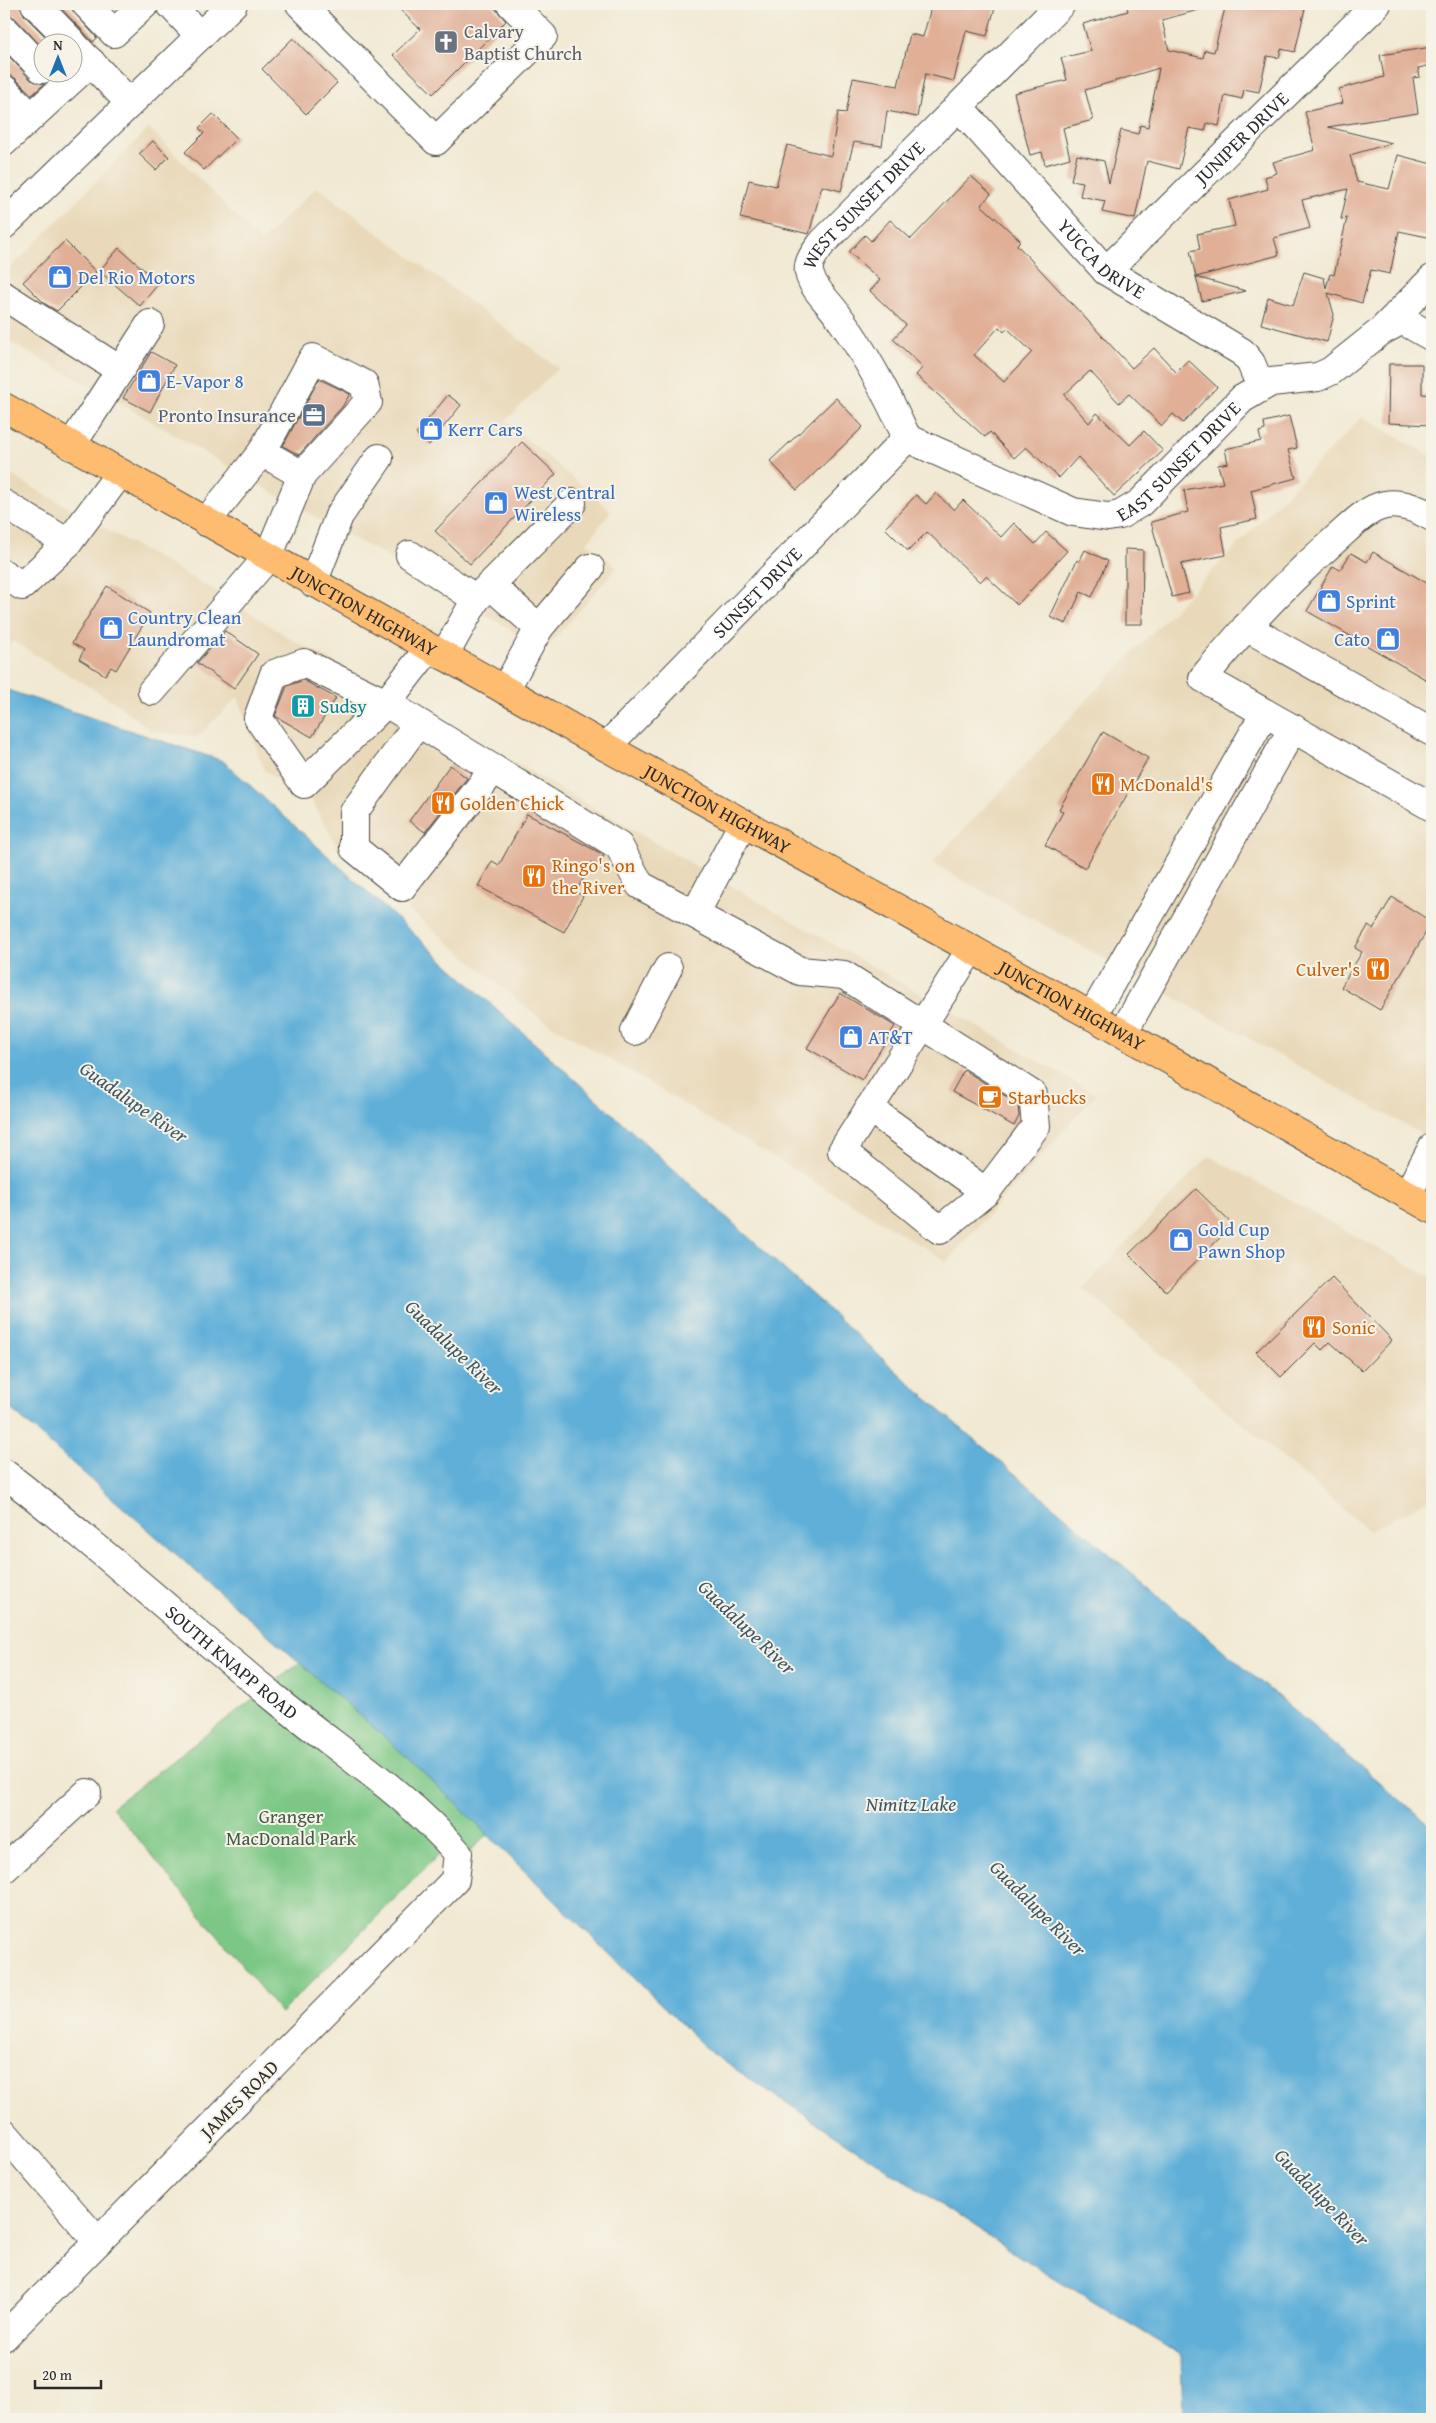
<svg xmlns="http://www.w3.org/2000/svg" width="1436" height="2423" font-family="'Gentium Book Plus',serif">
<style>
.built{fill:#e9d9ba}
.green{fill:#7cc785;stroke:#547958}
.water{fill:#5eafd8;stroke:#446d82}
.building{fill:#e0af96;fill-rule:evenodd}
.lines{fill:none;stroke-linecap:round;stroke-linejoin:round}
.minor-casing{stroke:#494844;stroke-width:30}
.major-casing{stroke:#494844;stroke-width:30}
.minor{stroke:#fff;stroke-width:28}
.major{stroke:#fdbc70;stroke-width:28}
.labels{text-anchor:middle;stroke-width:4;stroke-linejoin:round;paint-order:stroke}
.worship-label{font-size:19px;fill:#5b616d;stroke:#f7f3e8;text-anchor:start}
.street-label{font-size:19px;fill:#2b2b2b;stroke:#f7f3e8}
.shop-label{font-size:19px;fill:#366cbe;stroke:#f7f3e8;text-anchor:start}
.service-label{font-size:19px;fill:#4e5e75;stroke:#f7f3e8;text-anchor:end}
.culture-label{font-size:19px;fill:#0d838f;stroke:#f7f3e8;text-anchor:start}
.food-label{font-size:19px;fill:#c56008;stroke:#f7f3e8;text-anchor:start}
.park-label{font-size:19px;fill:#435a46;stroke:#f7f3e8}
.water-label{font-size:20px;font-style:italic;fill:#3d5968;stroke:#f7f3e8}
</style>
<rect width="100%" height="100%" fill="#f7f3e8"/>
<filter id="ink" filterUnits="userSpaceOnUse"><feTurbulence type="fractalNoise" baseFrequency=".02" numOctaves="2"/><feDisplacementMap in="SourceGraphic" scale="10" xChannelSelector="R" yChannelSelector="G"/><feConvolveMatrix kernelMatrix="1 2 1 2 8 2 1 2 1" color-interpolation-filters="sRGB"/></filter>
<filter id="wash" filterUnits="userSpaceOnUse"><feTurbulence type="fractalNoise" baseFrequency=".0096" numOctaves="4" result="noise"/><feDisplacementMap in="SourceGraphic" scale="20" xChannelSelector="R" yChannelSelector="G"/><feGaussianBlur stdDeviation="1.12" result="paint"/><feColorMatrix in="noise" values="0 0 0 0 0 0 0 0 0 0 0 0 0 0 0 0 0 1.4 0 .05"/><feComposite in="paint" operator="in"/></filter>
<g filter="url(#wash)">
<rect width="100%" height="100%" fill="#f1e9d3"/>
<!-- built -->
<g class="built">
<path d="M149,128L261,242L317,187L558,368L506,421L611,511L587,543L617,567L545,650L379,552L293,505L109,396L4,339V275Z"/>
<path d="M1362,417L1432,457V1140L932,863L1109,677Z"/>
<path d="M4,471L224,596L294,641L399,697L1096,1094L947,1261L537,1016L340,852L312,801L264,770L238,697L197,737L152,731L116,703L13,641L4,650Z"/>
<path d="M1209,1156L1432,1278V1498L1369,1531L1083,1288Z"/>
</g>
<!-- green -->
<path class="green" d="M319,1648L506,1818L468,1853L454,1839L281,2013L112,1807Z"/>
<!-- water -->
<path class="water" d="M4,689L223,761L937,1408L1432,1827V2419H1183L1181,2355L1019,2256L711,2053L415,1764L4,1403Z"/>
<g id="blocks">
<!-- building -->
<g class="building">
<path d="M4,4H20L24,15L51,42H42V47L15,18L4,14Z"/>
<path d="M57,4H67L97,38L93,42Z"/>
<path d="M394,4H491L506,21L433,94L393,55L420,29Z"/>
<path d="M932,4H996L987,36L966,31L954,81L925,74L917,117L887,111L882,146L854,142L841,191L822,186L809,234L740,218L749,180L776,186L787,145L831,156L838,112L846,113L853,78L898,86L910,34L923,37Z"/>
<path d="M1126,4H1201L1202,9L1162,20L1169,50L1203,58L1205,50L1214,52L1226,4H1306L1295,52L1281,49L1279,58L1267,56L1259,92L1244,89L1242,99L1225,95L1219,126L1207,123L1205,131L1189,128L1179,169L1147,161L1135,219L1102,212L1105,201L1080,196L1083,182L1071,180L1077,155L1104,161L1109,183L1121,130L1138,134L1140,125L1148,127L1159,68L1085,90L1093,120L1063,128L1070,158L1045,165L1042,152L1030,155L1014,93L1067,80L1061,58L1091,51L1083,24L1128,11Z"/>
<path d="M293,38L337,83L306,114L262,69Z"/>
<path d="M1432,47V65L1418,68L1420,77L1413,78L1418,113L1328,127L1392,143L1350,155L1357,182L1389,189L1398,155L1432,164V238L1399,231L1390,274L1371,270L1362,303L1328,293L1334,315L1327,342L1261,324L1268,297L1293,305L1304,272L1324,278L1326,288L1330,274L1334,275L1347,218L1341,219L1348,189L1302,200L1310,228L1274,238L1279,255L1196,277L1190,251L1200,249L1197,234L1235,226L1229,200L1268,189L1265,177L1277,173L1273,162L1315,150L1305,112L1343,103L1339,89L1384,77L1380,55Z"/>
<path d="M4,51L31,80L44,84L32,95L15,78L4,74Z"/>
<path d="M213,114L237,138L204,170L185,152L204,133L199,128Z"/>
<path d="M153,141L169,157L156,170L139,154Z"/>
<path d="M971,176L991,194L981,205L1020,240L1017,245L1132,368L1154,348L1176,372L1188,360L1217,387L1183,423L1173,414L1162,426L1129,394L1119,403L1090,371L1064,395L1089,423L1097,413L1130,445L1144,431L1163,451L1114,496L1078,457L1059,478L1026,447L1014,458L990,432L985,437L916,375L923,367L893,339L906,325L870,291L880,280L849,252L865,235L871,241L890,220L911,239ZM999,327L1004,332L1007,328L1032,352L1004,382L974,355Z"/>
<path d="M65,241L96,272L57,311L45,304L23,282Z"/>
<path d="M119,248L159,283L140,306L99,271Z"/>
<path d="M1196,277L1246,291L1202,301Z"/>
<path d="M151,352L175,365L150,412L123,398Z"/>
<path d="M1389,364H1422V394L1432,395V425L1388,423Z"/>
<path d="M319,379L350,394L342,407L299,455L283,446Z"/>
<path d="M448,395L461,405L429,445L416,434Z"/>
<path d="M836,398L863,427L797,490L770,461Z"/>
<path d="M1289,416L1297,448L1288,450L1296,478L1251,490L1257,519L1221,527L1226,555L1181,564L1189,593L1172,597L1151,522L1188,512L1184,490L1223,483L1218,465L1228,463L1225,449L1261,441L1259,432L1265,430L1264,422Z"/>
<path d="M522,442L556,474L470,564L435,531Z"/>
<path d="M936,493L954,510L963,500L1001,537L1014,523L1035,544L1046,532L1067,551L1017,605L986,576L980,582L927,532L908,551L885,528L916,495L926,504Z"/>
<path d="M1125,549L1143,550L1142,624H1125Z"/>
<path d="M1085,550L1108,561L1092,597L1081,592L1066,624L1050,617L1077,560L1079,562Z"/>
<path d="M1373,552L1432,586V683L1307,611L1333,566L1340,570L1351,553L1367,562Z"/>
<path d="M107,586L150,613L116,670L111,667L105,675L79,659L84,650L72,643Z"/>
<path d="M225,631L258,654L234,689L197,663Z"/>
<path d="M303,680L336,698L312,737L275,716L287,686Z"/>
<path d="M1103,732L1148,758L1085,868L1045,845L1063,812L1059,809Z"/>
<path d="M450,765L467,778L425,832L409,821Z"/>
<path d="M527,814L604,855L598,866L592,862L576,892L583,896L564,932L478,886L492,861L499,865Z"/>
<path d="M1392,897L1432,922L1380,1010L1341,987L1362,952L1355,948L1368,926L1373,929Z"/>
<path d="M840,993L895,1026L862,1080L807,1048Z"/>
<path d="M964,1070L1018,1104L1019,1116L1014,1126L952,1092Z"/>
<path d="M1196,1189L1233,1225L1166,1291L1129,1254Z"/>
<path d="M1332,1278L1392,1340L1362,1371L1330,1342L1322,1350L1315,1343L1281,1377L1256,1352Z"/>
</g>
</g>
</g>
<g filter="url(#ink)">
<use href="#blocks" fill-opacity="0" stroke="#494844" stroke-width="1"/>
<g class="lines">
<defs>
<g id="minor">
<path d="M35,4L72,42"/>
<path d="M86,4L114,33L145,4"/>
<path d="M170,4L200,36"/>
<path d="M300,4L436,141L543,36L511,4"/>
<path d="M4,29L42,69"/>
<path d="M72,43L130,103"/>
<path d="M4,89L31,117"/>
<path id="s1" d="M959,107L1106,271L1242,352L1251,363L1261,387"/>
<path d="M4,142L91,62"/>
<path d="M4,225L233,4"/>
<path id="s2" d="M1106,271L1377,4"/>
<path d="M4,296L120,370"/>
<path d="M1383,329L1432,279"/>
<path id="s3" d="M907,438L1073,512L1108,517L1120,515L1140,503L1242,399L1271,382L1318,377L1331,371L1380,332L1402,320L1432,337"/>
<path id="s4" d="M907,438C888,396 866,354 839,317C830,303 812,289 809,272C807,261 817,250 823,242L1061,4"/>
<path d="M71,446L150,324"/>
<path d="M262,452L302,475"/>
<path d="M4,504L68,543"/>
<path d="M1432,517C1418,509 1401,502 1385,505C1366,509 1352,525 1338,537C1289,580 1244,627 1203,678L1432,807"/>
<path d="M410,555L476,599"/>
<path d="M4,574L22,586L68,543L120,473"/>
<path d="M313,583L339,516L379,458"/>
<path d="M490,585L539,628L590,568"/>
<path d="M1246,627L1432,732"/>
<path d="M429,648L386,703L304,784L258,718L274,674L304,663L386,703L619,846L640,885L800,971L844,975L1033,1095L1036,1126L986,1192L940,1230L842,1151L971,949"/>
<path d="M444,656L476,599L572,503"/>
<path d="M505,690L539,628"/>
<path d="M152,691L268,557L302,475L368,402L364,384L313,358L262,452L206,522"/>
<path d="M418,723L354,812V848L402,887L494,769"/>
<path id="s5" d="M606,747L907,438"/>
<path d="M695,914L743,823"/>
<path d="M1092,1016L1265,713"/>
<path d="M635,1031L668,968"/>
<path d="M1123,1033L1293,728"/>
<path d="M869,1108L986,1192"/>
<path d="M1407,1195L1432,1148"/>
<path id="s6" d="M4,1473C98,1545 185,1625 277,1700C338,1750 405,1792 458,1853L455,1880L4,2337"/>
<path d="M4,1869L87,1793"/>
<path d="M4,2133L98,2242"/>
</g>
<g id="major">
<path id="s7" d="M4,407L606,747L1092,1016L1432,1209"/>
</g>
</defs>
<!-- minor casing -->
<use href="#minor" class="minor-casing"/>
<!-- major casing -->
<use href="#major" class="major-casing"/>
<!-- minor -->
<use href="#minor" class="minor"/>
<!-- major -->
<use href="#major" class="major"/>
</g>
</g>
<!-- icons -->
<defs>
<symbol id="church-square" viewBox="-11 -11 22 22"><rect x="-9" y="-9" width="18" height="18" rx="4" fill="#6b7280" stroke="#f7f3e8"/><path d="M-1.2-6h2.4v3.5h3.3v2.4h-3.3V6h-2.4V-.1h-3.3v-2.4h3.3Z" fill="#fff"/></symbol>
<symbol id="shop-square" viewBox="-11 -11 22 22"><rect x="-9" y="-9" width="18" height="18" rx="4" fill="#3f7fe0" stroke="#f7f3e8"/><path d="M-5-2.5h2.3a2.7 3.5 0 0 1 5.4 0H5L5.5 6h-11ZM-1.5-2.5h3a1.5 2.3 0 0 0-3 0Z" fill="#fff"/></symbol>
<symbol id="office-square" viewBox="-11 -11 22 22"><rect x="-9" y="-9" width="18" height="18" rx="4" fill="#5c6f8a" stroke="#f7f3e8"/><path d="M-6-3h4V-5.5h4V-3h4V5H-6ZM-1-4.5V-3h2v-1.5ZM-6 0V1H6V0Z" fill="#fff"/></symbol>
<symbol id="building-square" viewBox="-11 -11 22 22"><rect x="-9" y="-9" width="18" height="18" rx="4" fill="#0f9aa8" stroke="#f7f3e8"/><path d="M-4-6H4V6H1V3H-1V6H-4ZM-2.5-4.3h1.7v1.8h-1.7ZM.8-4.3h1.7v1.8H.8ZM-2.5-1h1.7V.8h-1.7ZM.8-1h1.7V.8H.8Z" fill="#fff"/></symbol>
<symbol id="restaurant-square" viewBox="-11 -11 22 22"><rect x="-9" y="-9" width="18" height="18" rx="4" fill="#e8710a" stroke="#f7f3e8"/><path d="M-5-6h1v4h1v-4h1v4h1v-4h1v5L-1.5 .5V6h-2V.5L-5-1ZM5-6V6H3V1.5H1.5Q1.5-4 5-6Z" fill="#fff"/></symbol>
<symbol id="cafe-square" viewBox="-11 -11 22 22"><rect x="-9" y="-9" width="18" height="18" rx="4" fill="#e8710a" stroke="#f7f3e8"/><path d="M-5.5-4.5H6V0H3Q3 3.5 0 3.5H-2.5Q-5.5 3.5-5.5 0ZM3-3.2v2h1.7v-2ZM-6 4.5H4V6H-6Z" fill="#fff"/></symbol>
</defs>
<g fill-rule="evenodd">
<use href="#church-square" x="432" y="28" width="28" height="28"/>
<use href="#shop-square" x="46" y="263" width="28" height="28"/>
<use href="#shop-square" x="135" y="367" width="28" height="28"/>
<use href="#office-square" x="300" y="401" width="28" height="28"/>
<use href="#shop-square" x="417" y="415" width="28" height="28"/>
<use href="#shop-square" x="482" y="489" width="28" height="28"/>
<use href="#shop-square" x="1315" y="587" width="28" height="28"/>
<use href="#shop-square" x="97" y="614" width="28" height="28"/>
<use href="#shop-square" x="1374" y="625" width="28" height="28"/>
<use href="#building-square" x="289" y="692" width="28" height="28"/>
<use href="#restaurant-square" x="1089" y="770" width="28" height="28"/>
<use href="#restaurant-square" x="429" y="789" width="28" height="28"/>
<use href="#restaurant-square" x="520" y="862" width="28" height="28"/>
<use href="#restaurant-square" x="1364" y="955" width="28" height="28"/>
<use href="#shop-square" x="837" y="1023" width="28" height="28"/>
<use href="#cafe-square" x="976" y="1083" width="28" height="28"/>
<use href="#shop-square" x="1167" y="1226" width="28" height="28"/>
<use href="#restaurant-square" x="1300" y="1313" width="28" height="28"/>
</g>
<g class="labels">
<!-- worship labels -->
<g class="worship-label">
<text x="464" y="38">Calvary<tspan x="464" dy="22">Baptist Church</tspan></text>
</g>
<!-- street labels -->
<g class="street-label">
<text dy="7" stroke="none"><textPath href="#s2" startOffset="190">JUNIPER DRIVE</textPath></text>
<text dy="7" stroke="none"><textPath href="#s4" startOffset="282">WEST SUNSET DRIVE</textPath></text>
<text dy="7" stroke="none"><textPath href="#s1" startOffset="209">YUCCA DRIVE</textPath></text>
<text dy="7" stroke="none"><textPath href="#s3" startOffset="309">EAST SUNSET DRIVE</textPath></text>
<text dy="7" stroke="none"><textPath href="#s5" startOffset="216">SUNSET DRIVE</textPath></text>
<text dy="7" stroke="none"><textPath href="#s7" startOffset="414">JUNCTION HIGHWAY</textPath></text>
<text dy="7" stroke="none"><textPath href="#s7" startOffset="819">JUNCTION HIGHWAY</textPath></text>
<text dy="7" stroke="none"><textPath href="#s7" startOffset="1224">JUNCTION HIGHWAY</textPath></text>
<text dy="7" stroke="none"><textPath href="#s6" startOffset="296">SOUTH KNAPP ROAD</textPath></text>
<text transform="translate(239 2099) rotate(-45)" y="7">JAMES ROAD</text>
</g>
<!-- shop labels -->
<g class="shop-label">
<text x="78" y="284">Del Rio Motors</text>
<text x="166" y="388">E-Vapor 8</text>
<text x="448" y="436">Kerr Cars</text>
<text x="514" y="499">West Central<tspan x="514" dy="22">Wireless</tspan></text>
<text x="1346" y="608">Sprint</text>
<text x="128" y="624">Country Clean<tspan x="128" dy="22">Laundromat</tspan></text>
<text x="1370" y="646" text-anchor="end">Cato</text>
<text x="868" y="1044">AT&amp;T</text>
<text x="1198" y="1236">Gold Cup<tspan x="1198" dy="22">Pawn Shop</tspan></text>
</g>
<!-- service labels -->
<g class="service-label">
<text x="296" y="422">Pronto Insurance</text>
</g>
<!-- culture labels -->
<g class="culture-label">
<text x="320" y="713">Sudsy</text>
</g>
<!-- food labels -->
<g class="food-label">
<text x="1120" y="791">McDonald's</text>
<text x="460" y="810">Golden Chick</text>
<text x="552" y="872">Ringo's on<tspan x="552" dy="22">the River</tspan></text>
<text x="1360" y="976" text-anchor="end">Culver's</text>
<text x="1008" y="1104">Starbucks</text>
<text x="1332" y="1334">Sonic</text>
</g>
<!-- park labels -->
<g class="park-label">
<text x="291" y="1823">Granger<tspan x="291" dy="22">MacDonald Park</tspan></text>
</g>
<!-- water labels -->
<g class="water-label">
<text transform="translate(134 1102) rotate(35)" y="7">Guadalupe River</text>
<text transform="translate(454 1347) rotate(44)" y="7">Guadalupe River</text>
<text transform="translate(747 1627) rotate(44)" y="7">Guadalupe River</text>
<text x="911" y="1811">Nimitz Lake</text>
<text transform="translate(1038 1908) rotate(45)" y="7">Guadalupe River</text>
<text transform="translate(1322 2197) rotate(46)" y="7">Guadalupe River</text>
</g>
</g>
<!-- margin -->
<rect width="1436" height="2423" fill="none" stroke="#f7f3e8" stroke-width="20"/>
<!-- north arrow -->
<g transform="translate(58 58)"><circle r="24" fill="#f7f3e8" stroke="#a5a39c"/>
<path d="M0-4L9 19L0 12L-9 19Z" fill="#1f6fb2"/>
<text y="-8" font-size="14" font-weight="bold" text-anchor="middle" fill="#2b2b2b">N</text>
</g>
<!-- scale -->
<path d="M35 2380v8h66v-8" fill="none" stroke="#2b2b2b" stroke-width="2.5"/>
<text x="42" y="2380" font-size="15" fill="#2b2b2b" stroke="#f7f3e8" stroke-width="4" paint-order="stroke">20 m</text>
</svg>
